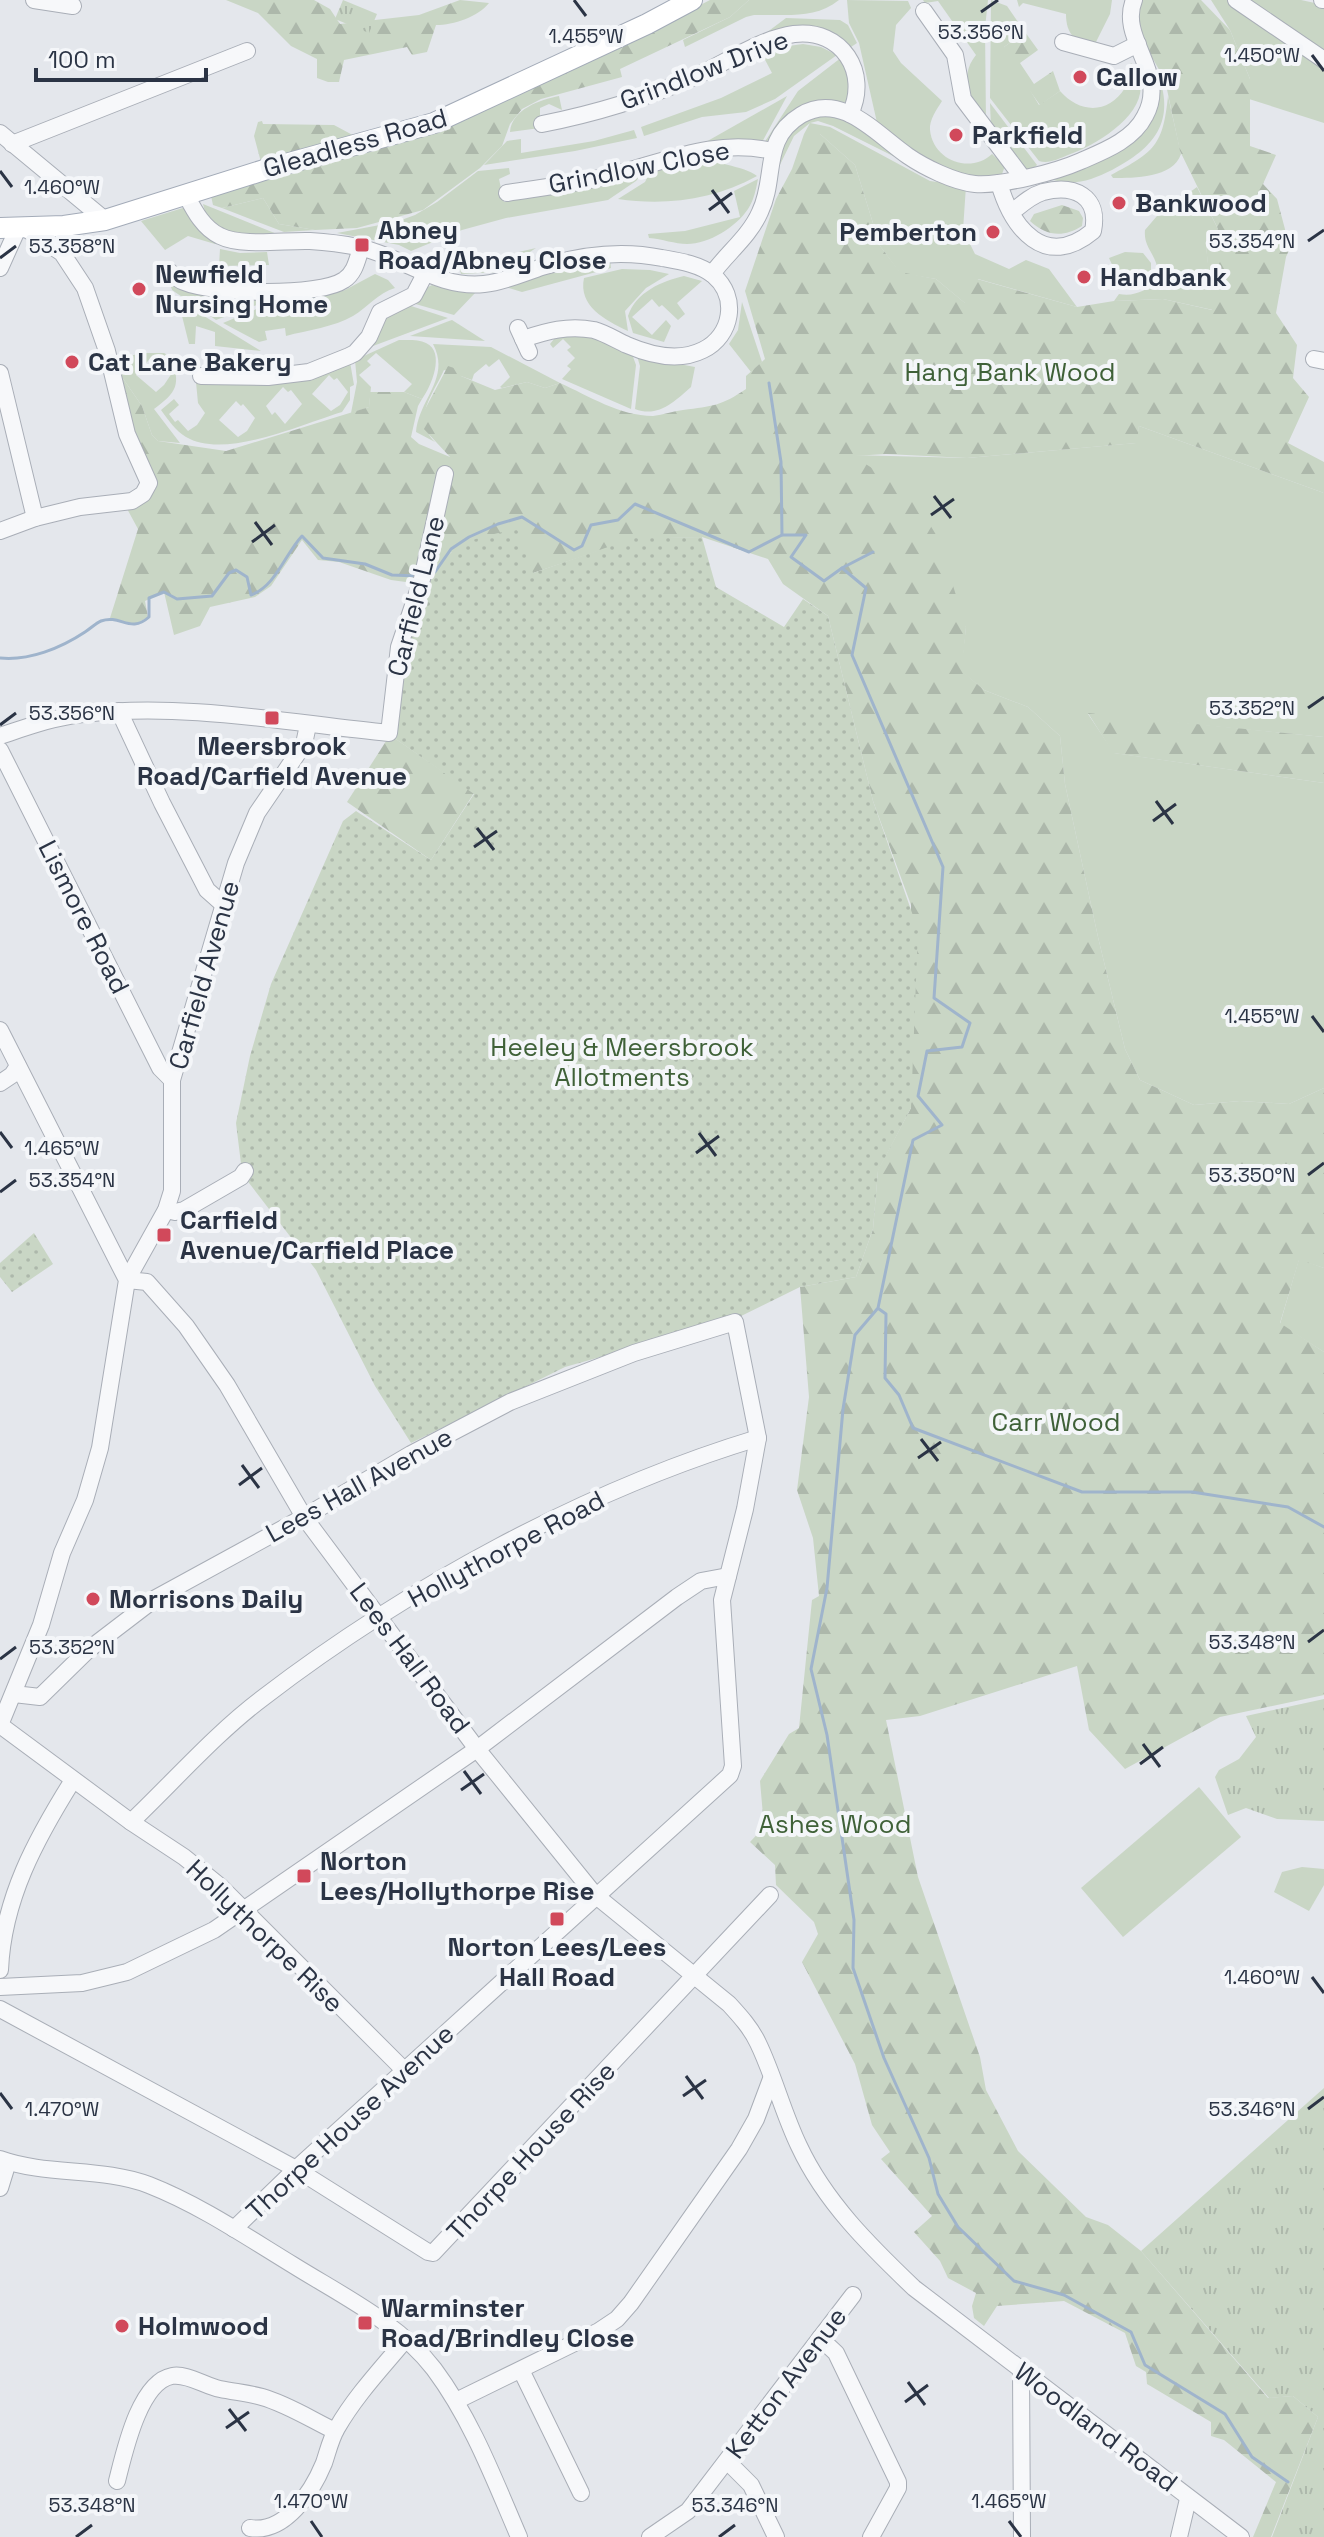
<svg xmlns="http://www.w3.org/2000/svg" width="1324" height="2537" font-family="'Space Grotesk',sans-serif">
<style>
.grass{fill:#c9d6c5;fill-rule:evenodd}
.forest{fill:url(#forest-firs)}
.park{fill:url(#park-tufts)}
.garden{fill:url(#garden-dots)}
.lines{fill:none;stroke-linecap:round;stroke-linejoin:round}
.stream{stroke:#9fb4cc;stroke-width:3}
.minor-casing{stroke:#a9aeb7;stroke-width:18}
.major-casing{stroke:#a3abb8;stroke-width:22}
.minor{stroke:#f7f8fa;stroke-width:16}
.major{stroke:#fff;stroke-width:20}
.ticks{fill:none;stroke:#2b3445;stroke-width:3}
.poi-dot{fill:#d1495b;stroke:#f4f6f9;stroke-width:3}
.labels{text-anchor:middle;stroke-width:8;stroke-linejoin:round;paint-order:stroke}
.street-label{font-size:26px;fill:#2b3445;stroke:#f4f6f9}
.poi-label{font-size:26px;font-weight:bold;fill:#2b3445;stroke:#f4f6f9;text-anchor:start}
.park-label{font-size:26px;fill:#3f6138;stroke:#f4f6f9}
.ticks-label{font-size:20px;text-anchor:middle;fill:#2b3445;stroke:#f4f6f9;stroke-width:8;stroke-linejoin:round;paint-order:stroke}
</style>
<defs>
<pattern id="forest-firs" width="22" height="20" patternUnits="userSpaceOnUse" patternTransform="scale(2)"><rect width="22" height="20" fill="#c9d6c5"/><path d="M5 1l3.5 6h-7zM16 11l3.5 6h-7z" fill="#adb8ab"/></pattern>
<pattern id="park-tufts" width="24" height="20" patternUnits="userSpaceOnUse" patternTransform="scale(2)"><rect width="24" height="20" fill="#c9d6c5"/><path d="M3 7l-1-3M5 7V3M7 7l1-3M15 17l-1-3M17 17v-4M19 17l1-3" fill="none" stroke="#adb8ab"/></pattern>
<pattern id="garden-dots" width="8" height="8" patternUnits="userSpaceOnUse" patternTransform="scale(2)"><rect width="8" height="8" fill="#c9d6c5"/><path d="M2 2h.1M6 6h.1" fill="none" stroke="#adb8ab" stroke-width="1.8" stroke-linecap="round"/></pattern>
</defs>
<rect width="100%" height="100%" fill="#e4e7ec"/>
<!-- grass -->
<g class="grass">
<path d="M749,0H839C814,20 785,14 754,15L746,17L685,47L683,40L730,17Z"/>
<path d="M847,0L908,1L911,8L896,25L893,51L901,63L942,101C937,109 929,120 930,130C933,161 971,174 992,154L1005,166L1002,174L969,178L944,170L878,127L859,43L849,23Z"/>
<path d="M923,0H988L985,28L986,122C972,100 957,79 976,55L938,1L925,3Z"/>
<path d="M991,0L1007,6L1025,32L1004,47L1039,105L1060,91C1079,113 1108,115 1125,88C1129,80 1129,70 1131,63C1165,104 1101,143 1068,155C1058,159 1049,164 1039,161L990,98Z"/>
<path d="M1017,0H1112L1110,14L1095,44C1075,43 1066,34 1066,14L1023,3L1019,7Z"/>
<path d="M1211,0H1301L1324,5V123L1249,99L1250,79L1230,30Z"/>
<path d="M786,18L840,20L848,25L857,43L848,49L843,43L758,39Z"/>
<path d="M803,44L821,47L837,55L775,99L746,112L702,117L644,136L641,127L721,98L772,73L762,54L774,48Z"/>
<path d="M842,57L851,80L849,100L843,103L831,102L764,143L798,91Z"/>
<path d="M1152,60C1178,114 1162,144 1112,170C1092,180 1075,186 1053,180L1051,177L1136,136Z"/>
<path d="M559,96L562,110L549,104L540,108V128L510,132C512,109 540,100 559,96Z"/>
<path d="M787,96L761,144L704,143Z"/>
<path d="M1168,96L1181,154C1173,178 1134,178 1113,178L1111,175C1155,152 1163,145 1168,96Z"/>
<path d="M990,103L1037,165L1034,168L1022,170L991,128Z"/>
<path d="M835,112L939,179L833,126L818,121L810,123L830,127L930,181L966,186L963,230L975,254L1009,269L1026,260L1049,269L1077,307L978,279L966,304L936,279L900,273L880,246L855,165L820,134H804L810,123L794,136L775,175L774,155L803,117Z"/>
<path d="M634,130L637,138L575,151L484,165L507,141L521,139V153L594,141Z"/>
<path d="M703,155C710,164 743,165 757,176C714,200 665,206 618,199L645,182L651,170Z"/>
<path d="M509,168L510,174L499,179L504,202L643,173L636,181L608,200L506,218L462,230L411,251L399,245L337,233L396,222L415,215L437,202L478,171Z"/>
<path d="M758,179C756,189 754,200 748,209C736,227 709,244 687,244C675,244 662,239 649,238L648,234L685,231L740,217L734,191Z"/>
<path d="M1197,187L1218,229L1206,245L1213,310L1163,299L1114,301L1119,294C1135,297 1146,290 1158,281C1160,254 1143,251 1145,230L1157,216Z"/>
<path d="M263,198L279,224L315,230L284,232L222,208Z"/>
<path d="M203,204L277,234C251,234 210,238 203,204Z"/>
<path d="M186,207L217,241L215,244L188,236L165,250L141,221Z"/>
<path d="M536,248L499,272L461,274L459,266Z"/>
<path d="M220,249L240,253L267,252L269,265L219,266Z"/>
<path d="M1125,252L1143,253L1151,263V275L1143,284L1127,288L1121,284L1109,258Z"/>
<path d="M610,259L611,268L522,292L502,286L527,276Z"/>
<path d="M622,269L650,270L669,274L646,288L625,311L628,331C605,320 578,306 584,278Z"/>
<path d="M166,271L263,297L262,303L216,320L172,290Z"/>
<path d="M375,274L388,280L395,288C378,293 368,307 353,316C334,327 308,330 286,336L285,328L265,331L267,340L259,342L223,323L266,305L267,297L331,294L345,290Z"/>
<path d="M684,276L702,281L677,303L685,314L678,320L662,305L659,307L652,299L632,317L652,335L666,320L671,326L664,342L633,333L628,316C636,292 662,281 684,276Z"/>
<path d="M432,285L456,291L476,292L454,315L412,303L424,289Z"/>
<path d="M178,300L261,351L215,346V332L196,326L195,344H189Z"/>
<path d="M742,302L762,362L751,372L729,344L738,330Z"/>
<path d="M408,305L448,318L365,349L379,317Z"/>
<path d="M452,320L485,341L410,336L449,321Z"/>
<path d="M559,333H584L632,354L636,365L631,409L562,379L571,369L567,366L575,358L567,350L571,347L563,339L553,348L550,344Z"/>
<path d="M399,340C406,340 419,339 426,343C446,352 431,387 422,399L404,392L412,384L376,353L367,361L371,365L359,375L371,387L369,407L351,413L357,382L355,360Z"/>
<path d="M433,344L491,347L560,383L545,388L527,382L502,388L500,387L510,377L499,359L489,367L486,364L474,374L472,380L444,370C433,395 411,418 435,442L416,432C419,399 451,378 433,344Z"/>
<path d="M142,353H164L171,357C181,385 177,392 154,409L180,443L158,441L152,435L142,406L115,367L113,360ZM153,355L158,360L161,359L172,373L164,385L156,392L136,375Z"/>
<path d="M637,356L695,367L691,387C674,402 658,418 635,409L640,366Z"/>
<path d="M350,362L354,385L350,387V400L342,412C302,424 225,460 186,437C176,431 168,420 161,410L174,399L179,405L169,414L175,422L178,420L188,431L197,425L205,413L198,403L196,382ZM329,375L334,380L337,378L348,392L340,405L331,411L312,394ZM283,387L288,392L291,390L302,404L285,424L275,412L272,415L266,406ZM236,401L241,406L243,404L255,418L247,431L238,437L219,420Z"/>
<path d="M1139,426L1324,493V737L1088,714L1114,753L1324,783V1088L1289,1104L1240,1101L1194,1105L1140,1080L1125,1049L1098,937L1065,784L1060,736L1028,707L984,690L961,671L966,627L852,455L967,458L1136,443Z"/>
<path d="M1299,1259L1324,1268V1352L1280,1324Z"/>
<path d="M1199,1787L1241,1837L1123,1937L1081,1888Z"/>
<path d="M1302,1867L1324,1869V1885L1309,1911L1274,1892L1282,1872Z"/>
</g>
<!-- forest -->
<g class="forest">
<path d="M226,0H314L330,9L340,24L419,15L460,0L489,3C478,17 454,25 436,25L427,52L412,55L407,47L344,60L339,82H328L317,78V59L291,46L258,13Z"/>
<path d="M710,0H749L730,17L620,69L622,77L541,99L522,109L510,124L502,146L480,168L423,210L357,228L315,230L279,224L263,198L222,208L213,205L211,196L629,42Z"/>
<path d="M1142,0H1201L1230,30L1250,79V146L1276,155L1263,184L1277,199L1290,248L1286,257L1276,313L1297,345L1293,378L1309,397L1288,443L1324,462V493L1139,426L1137,443L967,458L886,454L853,456L910,492L938,538L966,627L962,671L984,690L1028,707L1060,736L1065,784L1098,937L1125,1049L1140,1080L1194,1105L1240,1101L1289,1104L1324,1088V1268L1299,1260L1280,1323L1324,1352V1695L1220,1717L1125,1769L1089,1730L1077,1666L920,1716L886,1720L918,1877L980,2057L986,2090L1018,2151L1086,2217L1108,2225L1141,2251L1268,2398L1293,2396L1318,2417L1271,2537H1253L1276,2482L1224,2440L1211,2436V2422L1147,2384L1146,2372L1136,2366L1125,2333L1064,2301L997,2306L984,2326L974,2318L972,2306L976,2293L948,2278L940,2261L914,2232L932,2216L881,2159L890,2152L872,2125L855,2064L802,1962L818,1934L814,1922L776,1885L775,1865L750,1842L764,1827L760,1781L789,1734L799,1728L812,1600L819,1596L813,1538L797,1490L809,1397L800,1287L856,1277L873,1229L878,1170L911,1108V905L873,801L828,616L783,584L768,559L702,537L634,539L533,573L451,552L428,585L391,580L339,562L318,560L302,540L271,586L255,597L210,607L200,626L174,635L164,592L145,601L148,617L134,625L110,618L138,529L125,505L152,483L133,447L115,367L142,406L152,435L158,441L226,451L369,407L370,392H404L422,399L418,406L411,437L419,444L450,457L423,428V413L448,366L457,369L461,376L495,390L527,382L545,388L560,383C589,396 620,416 653,416C663,415 673,411 683,410C713,406 721,406 746,389V376L765,359L745,291L776,199L792,169L804,134H820L855,165L880,246L900,272L936,279L965,303L977,279L1077,307L1114,301L1163,299L1212,310L1206,245L1218,229L1180,151L1165,80L1138,33L1136,19Z"/>
<path d="M1025,32L1038,50L1020,63L1034,84L1053,71L1060,91L1040,105L1005,56L1004,47Z"/>
<path d="M262,121L263,124L334,125L362,140L262,166L254,136L258,122Z"/>
<path d="M1062,205L1079,211L1083,218L1082,226C1063,238 1046,236 1030,221L1034,214Z"/>
<path d="M1088,713L1324,737V783L1113,753Z"/>
<path d="M390,735L474,793L431,860L347,802Z"/>
</g>
<!-- park -->
<g class="park">
<path d="M343,0L377,14L369,33L335,19Z"/>
<path d="M1324,1699V1821L1277,1819L1246,1808L1228,1815L1215,1777L1219,1770L1239,1759L1256,1737L1246,1716Z"/>
<path d="M1324,2088V2537H1272L1318,2417L1293,2396L1269,2398L1141,2251Z"/>
</g>
<!-- garden -->
<g class="garden">
<path d="M517,529L533,573L634,538L702,537L716,587L784,627L803,599L828,616L873,801L918,930L911,1108L878,1171L873,1229L856,1277L800,1287L735,1319L565,1367L411,1443L375,1386L316,1270L246,1179L242,1172L236,1123L250,1056L271,984L343,821L356,811L431,860L474,794L390,735C399,689 415,580 453,551C471,537 496,534 517,529Z"/>
<path d="M34,1233L53,1264L12,1292L0,1277V1263Z"/>
</g>
<g class="lines">
<!-- stream -->
<g class="stream">
<path d="M769,383L781,462L782,535"/>
<path d="M842,568L866,588L852,655L943,867L934,998L970,1023L962,1047L927,1051L918,1096L942,1125L913,1140L878,1308L855,1335L843,1409L827,1588L811,1669L827,1735L854,1920L853,1968L884,2058L929,2158L938,2194L958,2227L1014,2281L1064,2295L1131,2332L1145,2365L1225,2414L1252,2457L1288,2482"/>
<path d="M428,574L435,572L451,549L469,537L498,524L522,517L574,550L582,546L591,525L618,520L635,504L749,552L782,535H806L791,557L824,581L842,568L873,552"/>
<path d="M0,658C29,661 61,648 85,632C90,629 96,623 101,621C121,614 130,634 149,617V598L164,592L177,599L212,596L229,573L236,570L247,577L251,595C276,586 285,554 302,536L323,558L365,564L392,575L417,576"/>
<path d="M879,1309L886,1314L885,1378L899,1395L913,1428L1082,1492H1192L1288,1507L1324,1527"/>
</g>
<defs>
<g id="minor">
<path d="M34,0L73,6"/>
<path d="M1236,0L1324,60"/>
<path d="M1322,0H1324"/>
<path d="M924,11L955,55L963,99L1022,177"/>
<path d="M1063,42L1114,56L1138,44"/>
<path d="M542,124C593,114 646,98 694,77C726,63 759,39 794,34C842,28 870,73 850,114"/>
<path d="M0,133L105,220"/>
<path d="M12,144L247,51"/>
<path d="M999,183C1012,228 1045,271 1093,231C1100,196 1074,184 1043,192C1030,196 1021,205 1011,213"/>
<path d="M507,193C539,188 572,184 604,177C660,164 714,137 772,151"/>
<path d="M186,195C194,210 203,228 220,236C242,247 285,240 310,241C326,242 343,244 358,247C402,256 438,289 484,284C504,282 524,273 542,267C580,255 623,250 662,258C679,261 699,264 713,275C739,297 732,336 703,350C679,362 650,355 627,345C616,340 605,333 594,330C568,325 547,331 523,339"/>
<path d="M0,268L18,228"/>
<path d="M169,271C173,275 178,280 184,282C212,294 319,297 344,280C355,273 357,260 361,248"/>
<path d="M712,274C727,253 749,237 760,212C777,177 761,139 801,115C842,91 877,135 908,156C924,167 954,182 975,184C1002,186 1056,172 1081,161C1104,151 1133,140 1145,116C1169,73 1118,39 1134,0"/>
<path d="M518,328L529,352"/>
<path d="M1314,359L1324,361"/>
<path d="M0,373L35,518"/>
<path d="M201,376L268,377L309,372L349,356L355,353L369,337L380,312L414,295L425,274"/>
<path d="M0,531L35,518L80,507L132,501L143,494L149,483L127,434L107,351L85,288L62,253L25,228"/>
<path d="M119,711L162,803L207,890L225,906"/>
<path d="M0,736C27,727 54,717 83,714C184,702 288,723 389,733L399,647L422,579L445,474"/>
<path d="M0,750L160,1068L172,1080"/>
<path d="M0,1030L127,1280L100,1448L85,1500L62,1553L41,1625L0,1725"/>
<path d="M0,1083L12,1075L18,1066"/>
<path d="M166,1210L175,1212L184,1210L241,1177L245,1171"/>
<path d="M127,1280L147,1282L186,1326L227,1385L304,1517L477,1749L595,1895L729,2004C740,2016 751,2028 758,2043C774,2076 783,2113 799,2146C825,2202 870,2246 914,2288L1241,2537"/>
<path d="M127,1280L166,1210L172,1191V1080L236,863L257,813L304,744L308,725"/>
<path d="M14,1694L40,1697L88,1650L156,1598L304,1517L411,1454L510,1402L634,1353L735,1322L758,1438L745,1509L722,1600L733,1766L730,1775L296,2169L234,2229"/>
<path d="M0,1725L131,1822L184,1857L221,1887L405,2071"/>
<path d="M131,1822C174,1781 217,1732 264,1697C406,1588 586,1490 758,1438"/>
<path d="M0,1970C3,1899 36,1839 73,1780"/>
<path d="M0,1987L82,1983L127,1972L214,1930L477,1749L677,1597L701,1581L728,1576"/>
<path d="M0,2009L296,2169L428,2252L433,2253L770,1895"/>
<path d="M0,2159C47,2176 102,2167 149,2185C200,2205 247,2237 293,2265C341,2295 399,2323 434,2369C472,2420 494,2479 519,2537"/>
<path d="M0,2188L8,2162"/>
<path d="M820,2338L836,2353L898,2482V2488L871,2537"/>
<path d="M521,2370L581,2493"/>
<path d="M1021,2370L1022,2537"/>
<path d="M456,2401L599,2331L617,2319L631,2303L739,2149L756,2119L771,2079"/>
<path d="M727,2461L751,2485L776,2537"/>
<path d="M117,2481C124,2454 139,2382 172,2376C187,2373 205,2386 220,2389C234,2392 248,2393 262,2397C287,2404 312,2420 335,2431"/>
<path d="M250,2528C285,2534 312,2492 324,2463C328,2451 331,2438 337,2428C356,2395 382,2368 406,2339"/>
<path d="M650,2537L688,2511L853,2295"/>
<path d="M1179,2537L1188,2499"/>
</g>
<path id="major" d="M0,228L64,226L105,220L264,170L434,123L647,24L692,0"/>
</defs>
<!-- minor casing -->
<use href="#minor" class="minor-casing"/>
<!-- major casing -->
<use href="#major" class="major-casing"/>
<!-- minor -->
<use href="#minor" class="minor"/>
<!-- major -->
<use href="#major" class="major"/>
</g>
<!-- ticks -->
<path class="ticks" d="M574,0L586,16M981,12L998,0M1312,55L1324,71M0,171L12,187M712,190L729,213M709,210L732,193M1308,241L1324,230M0,258L16,246M934,496L951,518M931,515L954,499M255,522L272,545M252,542L275,525M1308,708L1324,697M0,725L16,713M1156,801L1173,824M1153,821L1176,804M477,828L494,850M474,847L497,831M1312,1016L1324,1032M0,1132L12,1148M699,1133L716,1156M696,1153L719,1136M1308,1175L1324,1163M0,1192L16,1180M921,1439L938,1461M918,1458L941,1442M242,1465L259,1488M239,1485L262,1468M1308,1642L1324,1630M0,1659L16,1647M1143,1744L1160,1767M1140,1764L1163,1747M464,1771L481,1794M461,1790L484,1774M1312,1977L1324,1993M686,2076L703,2099M0,2093L12,2109M683,2096L706,2080M1308,2109L1324,2097M908,2382L925,2405M905,2402L928,2385M229,2409L246,2431M226,2428L249,2412M311,2521L322,2537M1009,2521L1021,2537M76,2537L92,2525M719,2537L735,2525"/>
<!-- markers -->
<g class="poi-dot">
<circle cx="1080" cy="77" r="8"/>
<circle cx="956" cy="135" r="8"/>
<circle cx="1119" cy="203" r="8"/>
<circle cx="993" cy="232" r="8"/>
<rect x="354" y="237" width="16" height="16" rx="4"/>
<circle cx="1084" cy="277" r="8"/>
<circle cx="139" cy="289" r="8"/>
<circle cx="72" cy="362" r="8"/>
<rect x="264" y="710" width="16" height="16" rx="4"/>
<rect x="156" y="1227" width="16" height="16" rx="4"/>
<circle cx="93" cy="1599" r="8"/>
<rect x="296" y="1868" width="16" height="16" rx="4"/>
<rect x="549" y="1911" width="16" height="16" rx="4"/>
<rect x="357" y="2315" width="16" height="16" rx="4"/>
<circle cx="122" cy="2326" r="8"/>
</g>
<g class="labels">
<!-- street labels -->
<g class="street-label">
<text transform="translate(704 70) rotate(-21)" y="9">Grindlow Drive</text>
<text transform="translate(355 143) rotate(-16)" y="9">Gleadless Road</text>
<text transform="translate(639 167) rotate(-11)" y="9">Grindlow Close</text>
<text transform="translate(416 596) rotate(-76)" y="9">Carfield Lane</text>
<text transform="translate(84 917) rotate(63)" y="9">Lismore Road</text>
<text transform="translate(204 975) rotate(-74)" y="9">Carfield Avenue</text>
<text transform="translate(359 1485) rotate(-29)" y="9">Lees Hall Avenue</text>
<text transform="translate(506 1549) rotate(-28)" y="9">Hollythorpe Road</text>
<text transform="translate(410 1658) rotate(53)" y="9">Lees Hall Road</text>
<text transform="translate(265 1936) rotate(44)" y="9">Hollythorpe Rise</text>
<text transform="translate(350 2122) rotate(-43)" y="9">Thorpe House Avenue</text>
<text transform="translate(531 2151) rotate(-47)" y="9">Thorpe House Rise</text>
<text transform="translate(786 2383) rotate(-53)" y="9">Ketton Avenue</text>
<text transform="translate(1096 2427) rotate(37)" y="9">Woodland Road</text>
</g>
<!-- poi labels -->
<g class="poi-label">
<text x="1096" y="86">Callow</text>
<text x="972" y="144">Parkfield</text>
<text x="1135" y="212">Bankwood</text>
<text x="378" y="239">Abney<tspan x="378" dy="30">Road/Abney Close</tspan></text>
<text x="977" y="241" text-anchor="end">Pemberton</text>
<text x="155" y="283">Newfield<tspan x="155" dy="30">Nursing Home</tspan></text>
<text x="1100" y="286">Handbank</text>
<text x="88" y="371">Cat Lane Bakery</text>
<text x="272" y="755" text-anchor="middle">Meersbrook<tspan x="272" dy="30">Road/Carfield Avenue</tspan></text>
<text x="180" y="1229">Carfield<tspan x="180" dy="30">Avenue/Carfield Place</tspan></text>
<text x="109" y="1608">Morrisons Daily</text>
<text x="320" y="1870">Norton<tspan x="320" dy="30">Lees/Hollythorpe Rise</tspan></text>
<text x="557" y="1956" text-anchor="middle">Norton Lees/Lees<tspan x="557" dy="30">Hall Road</tspan></text>
<text x="381" y="2317">Warminster<tspan x="381" dy="30">Road/Brindley Close</tspan></text>
<text x="138" y="2335">Holmwood</text>
</g>
<!-- park labels -->
<g class="park-label">
<text x="1010" y="381">Hang Bank Wood</text>
<text x="622" y="1056">Heeley &amp; Meersbrook<tspan x="622" dy="30">Allotments</tspan></text>
<text x="1056" y="1431">Carr Wood</text>
<text x="835" y="1833">Ashes Wood</text>
</g>
</g>
<g class="ticks-label">
<text x="981" y="39">53.356°N</text>
<text x="586" y="43">1.455°W</text>
<text x="1262" y="62">1.450°W</text>
<text x="62" y="194">1.460°W</text>
<text x="1252" y="248">53.354°N</text>
<text x="72" y="253">53.358°N</text>
<text x="1252" y="715">53.352°N</text>
<text x="72" y="720">53.356°N</text>
<text x="1262" y="1023">1.455°W</text>
<text x="62" y="1155">1.465°W</text>
<text x="1252" y="1182">53.350°N</text>
<text x="72" y="1187">53.354°N</text>
<text x="1252" y="1649">53.348°N</text>
<text x="72" y="1654">53.352°N</text>
<text x="1262" y="1984">1.460°W</text>
<text x="1252" y="2116">53.346°N</text>
<text x="62" y="2116">1.470°W</text>
<text x="311" y="2508">1.470°W</text>
<text x="1009" y="2508">1.465°W</text>
<text x="92" y="2512">53.348°N</text>
<text x="735" y="2512">53.346°N</text>
</g>
<!-- scale -->
<path d="M36 68v12h170v-12" fill="none" stroke="#2b3445" stroke-width="4"/>
<text x="48" y="68" font-size="24" fill="#2b3445" stroke="#f4f6f9" stroke-width="6" paint-order="stroke">100 m</text>
</svg>
